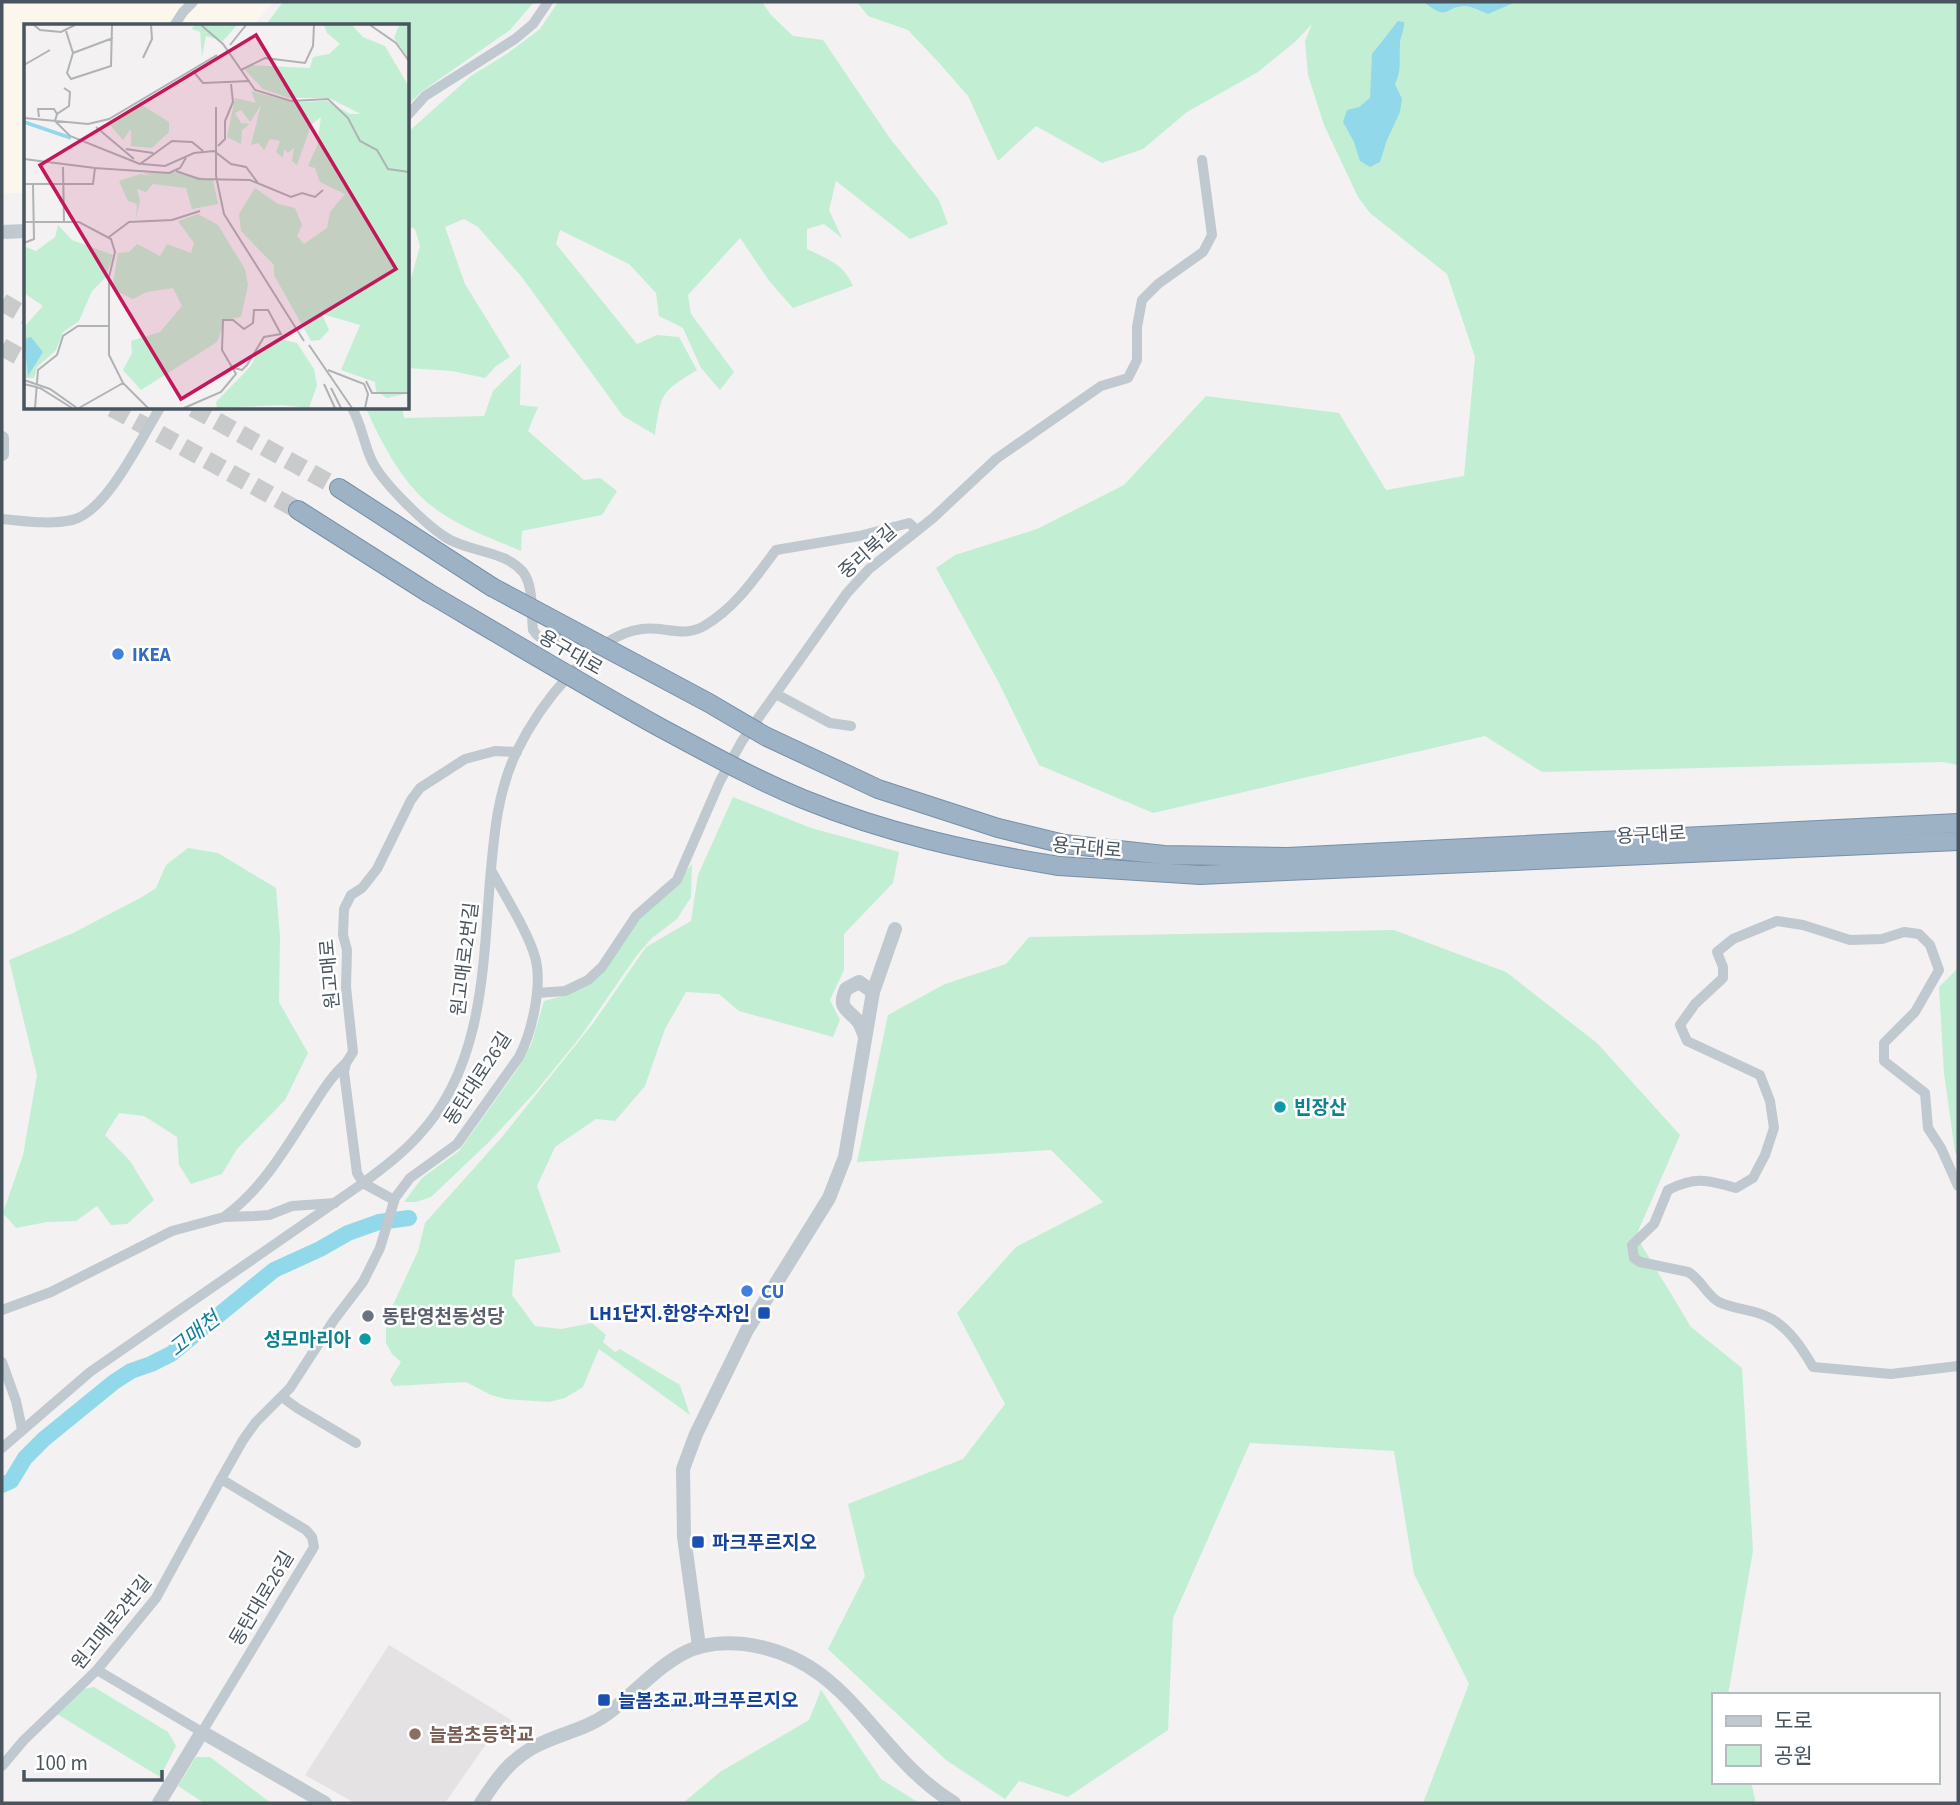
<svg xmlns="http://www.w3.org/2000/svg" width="1960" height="1805" font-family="'Source Sans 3','Noto Sans KR',sans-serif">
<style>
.commercial{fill:#fcf7ed}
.education{fill:#e4e2e3}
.green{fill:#c2efd3}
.water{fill:#91d9ea}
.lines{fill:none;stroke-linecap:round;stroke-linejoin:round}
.river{stroke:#91d9ea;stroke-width:16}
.trunk-tunnel{stroke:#c8cacc;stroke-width:18;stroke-dasharray:18 9;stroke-linecap:butt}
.trunk-casing{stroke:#768faa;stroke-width:20}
.minor{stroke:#c0c9cf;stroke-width:10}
.tertiary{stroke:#c0c9cf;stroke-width:14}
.trunk{stroke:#9eb2c6;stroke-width:18}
.trunk-bridge-casing{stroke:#768faa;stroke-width:20;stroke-linecap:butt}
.trunk-bridge{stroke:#9eb2c6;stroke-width:18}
.shop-dot{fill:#3f7fe0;stroke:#fff;stroke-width:2.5}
.culture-dot{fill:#0f9aa8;stroke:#fff;stroke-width:2.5}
.transit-dot{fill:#1a4fb4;stroke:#fff;stroke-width:2.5}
.worship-dot{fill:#6b7280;stroke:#fff;stroke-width:2.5}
.education-dot{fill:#8d6e63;stroke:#fff;stroke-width:2.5}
.labels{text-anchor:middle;stroke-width:5;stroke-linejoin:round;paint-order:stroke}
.street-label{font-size:19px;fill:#49555e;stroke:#fff}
.shop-label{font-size:19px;font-weight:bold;fill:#366cbe;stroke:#fff;text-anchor:start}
.culture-label{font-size:19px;font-weight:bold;fill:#0d838f;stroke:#fff;text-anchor:start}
.transit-label{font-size:19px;font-weight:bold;fill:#164399;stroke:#fff;text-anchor:start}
.worship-label{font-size:19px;font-weight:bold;fill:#5b616d;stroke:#fff;text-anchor:start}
.education-label{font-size:19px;font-weight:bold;fill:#785e54;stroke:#fff;text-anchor:start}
.water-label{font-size:21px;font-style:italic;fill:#11809b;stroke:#fff}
.inset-river{fill:none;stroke:#91d9ea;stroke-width:3.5}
.inset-road{fill:none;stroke:#afb3b6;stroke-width:2}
.view{fill:#c2185b;fill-opacity:0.15;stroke:#c2185b;stroke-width:3.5}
.inset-edge{fill:none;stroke:#49555e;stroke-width:3.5}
</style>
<rect width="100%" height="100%" fill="#f3f1f1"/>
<!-- commercial -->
<path class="commercial" d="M2,2H273L253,26H26V193H2Z"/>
<!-- education -->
<path class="education" d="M389,1645L513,1721L484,1747L445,1803H355L305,1775Z"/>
<!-- green -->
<g class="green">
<path d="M283,2H534L510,30L421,92L408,105V26H265Z"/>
<path d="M558,2H762L771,15L793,36L823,40L889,137L939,200L948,224L910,239L836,181L829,210L842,238L824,224L807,229V249C827,259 844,264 853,286L793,308L770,282L740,238L688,295L691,314L734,372L720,390L701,368L683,328L659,316L656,293L629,264L560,230L556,244L637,344L657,335L679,337L697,370C661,392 661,393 655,435L623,416L521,276L478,227L464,219L445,227L465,284L510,357L496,366L485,378L452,371L408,368V289L420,246L415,229L408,226V132L471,76L508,53L540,29Z"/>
<path d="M857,2H1958V618L1956,621L1958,622V765L1943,762L1542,772L1485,736L1153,813L1039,765L999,683L936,568L955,555L1037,529L1124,485L1206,396L1339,413L1386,490L1464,476L1475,357L1447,274L1370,213L1358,197L1324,125L1308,75L1305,41L1312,24L1296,41L1258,72L1187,112L1143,149L1102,163L1036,126L998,161L968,96L941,65L908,30L868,16Z"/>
<path d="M521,363L520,405L538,407L528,431L584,480L600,478L617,491L602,515L522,531L521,551C493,539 462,528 437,510C405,488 381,443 366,408H402L404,418L484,416L493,391Z"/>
<path d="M733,797L811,828L899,852L893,883L844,934V970L830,1000L840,1020L833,1037L739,1011L719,994L686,992L665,1029L645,1086L615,1121L596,1119L555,1147L537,1186L561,1252L515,1260L512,1295L535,1326L561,1329L592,1323L606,1335L603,1342L615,1352L620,1349L680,1385L690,1415L599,1349L583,1387L565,1398L549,1402L506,1399L491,1395L466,1382L394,1386L390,1380L401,1362L392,1354L386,1343V1320L418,1251L425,1223L502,1137L594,1022L646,947L691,921L698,875Z"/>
<path d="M188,848L218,853L276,888L280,937L279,1002L308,1053L285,1100L237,1149L222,1174L191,1184L179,1165L177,1137L144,1116L119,1113L105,1135L130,1161L154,1200L127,1224L111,1225L97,1206L76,1221L47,1222L16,1228L3,1213L23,1155L37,1075L9,960L73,933L142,897L156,888L166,865Z"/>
<path d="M692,864L691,897L677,919L652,938L637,955L581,1036L537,1090L490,1141L431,1197L416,1202H404L422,1178L459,1151L517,1070L531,1045L544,1001L562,996L594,980L633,926L666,895Z"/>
<path d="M1394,930L1506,972L1597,1043L1680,1135L1636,1236L1691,1327L1742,1368L1753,1551L1728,1695H1713V1782H1751L1756,1803H1423L1469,1684L1414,1574L1394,1451L1250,1443L1173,1618L1168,1730L1068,1797L1019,1781L1005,1799L946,1760L828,1649L865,1576L848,1504L963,1459L1005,1404L957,1313L1016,1247L1103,1202L1051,1150L857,1162L888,1015L945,984L1006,964L1029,937Z"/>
<path d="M1958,968V1157L1955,1152L1944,1073L1939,987Z"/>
<path d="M94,1687L168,1732L176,1746L160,1777L57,1714L78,1690Z"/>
<path d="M821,1690L881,1779L919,1803H683L720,1772L809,1720Z"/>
<path d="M196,1757H210L271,1803H204L178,1786Z"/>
</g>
<!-- water -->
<g class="water">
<path d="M1424,2H1516L1488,14C1481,11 1473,7 1466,6C1443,6 1450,23 1424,2Z"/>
<path d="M1398,21L1404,22C1405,30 1400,36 1400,44C1399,60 1402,70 1395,84L1402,99L1400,112L1387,140L1380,162L1370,167L1360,161L1354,142L1343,122L1347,110L1359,107L1370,98L1372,54Z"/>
</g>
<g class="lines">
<!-- river -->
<path class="river" d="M2,1485L11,1481L25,1458L44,1439L114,1382L131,1371L151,1364L171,1354L274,1270L320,1249L348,1233L379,1222L409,1218"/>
<!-- trunk-tunnel -->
<g class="trunk-tunnel">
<path d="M2,302L26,316"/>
<path d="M2,347L26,360"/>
<path d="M112,408L298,510"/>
<path d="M193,408L339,488"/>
</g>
<defs>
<g id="trunk">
<path d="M339,488L492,587"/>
<path d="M298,510L427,592"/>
<path d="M1064,844L1164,855L1288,857L1958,823"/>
<path d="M1059,866L1200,875L1958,841"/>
</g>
</defs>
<!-- trunk casing -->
<use href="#trunk" class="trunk-casing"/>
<!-- minor -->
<g class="minor">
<path d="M174,26L183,12L193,2"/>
<path d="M408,115L425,96L515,39L533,24L548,2"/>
<path d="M352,408C362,425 364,446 373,463C384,484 424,523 445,537C467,552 505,550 523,572C534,586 531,613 533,630C544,648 562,637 575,627"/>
<path d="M2,519C25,521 49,525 72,520C107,512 141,438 160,408"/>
<path d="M776,694L830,723L851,726"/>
<path d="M537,993L565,991L588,980L602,967L636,916L677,880L720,781L742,741L847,593L869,569L933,518L996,459L1101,386L1128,378L1137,360V327L1142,300L1158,284L1203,252L1212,235L1202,160"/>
<path d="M1958,1186L1941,1148L1928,1128L1925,1093L1884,1061V1043L1915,1012L1939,970L1930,945L1919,934L1904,932L1882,939L1850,940L1803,925L1777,921L1733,939L1717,952L1723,967V978L1695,1004L1680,1025L1687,1041L1760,1075L1770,1101L1774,1128L1765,1155L1753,1178L1736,1188C1708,1180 1695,1176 1668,1190L1654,1224L1632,1245L1634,1258L1640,1262L1688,1272C1701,1279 1707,1296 1719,1302C1733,1309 1751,1309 1766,1316C1787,1325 1802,1348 1813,1367L1891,1374L1958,1366"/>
<path d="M394,1200L363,1183C383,1168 403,1153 419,1135C483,1066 483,968 490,880C494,836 497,792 517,751C538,708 591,635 642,629C664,626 683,638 704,626C735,608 755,578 776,550L859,536L909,523L917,530"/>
<path d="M224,1217C260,1191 283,1153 307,1115C319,1097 329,1078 346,1063"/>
<path d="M2,1310L51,1292L172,1231L224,1217L255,1216L269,1215L292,1206L335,1203"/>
<path d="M2,1362L16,1401L22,1429"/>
<path d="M282,1397L297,1408L356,1443"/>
<path d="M2,1448L90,1372L363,1183L357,1173L344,1072L346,1063L353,1052L346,987L347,950L343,935L344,909L351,895L362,888L377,869L411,800L420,788L465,759L495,751L517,752"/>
<path d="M97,1670L202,1732L314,1547L312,1537L306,1530L221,1479L243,1440L256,1422L290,1388L334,1320L363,1282L380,1248L395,1198L410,1178L457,1144L519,1057C532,1032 543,984 535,957C528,932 504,894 491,870"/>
<path d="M2,1766L24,1740L97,1670L156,1598L221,1479"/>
</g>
<!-- tertiary -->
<g class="tertiary">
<path d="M2,232L26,231"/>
<path d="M2,438V454"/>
<path d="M865,1037C863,1032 861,1024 857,1020C846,1008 838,1008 846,989L859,982L873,992"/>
<path d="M699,1646L684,1537L683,1469L696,1434L747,1330L829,1198L845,1157L873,992L895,929"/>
<path d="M159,1803L202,1732L325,1803"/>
<path d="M481,1803C497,1778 512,1757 540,1744C562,1733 587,1729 607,1714C633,1695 653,1670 682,1654C700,1644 722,1642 744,1644C850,1657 872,1753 954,1803"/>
</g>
<!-- trunk -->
<use href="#trunk" class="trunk"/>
<defs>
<g id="trunk-bridge">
<path d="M492,587L709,703L765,736L878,789L998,828L1064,844"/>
<path d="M427,592C505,638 582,684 661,728C708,753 754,779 803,799C886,833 971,852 1059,866"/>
</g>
</defs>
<!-- trunk-bridge casing -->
<use href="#trunk-bridge" class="trunk-bridge-casing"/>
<!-- trunk-bridge -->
<use href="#trunk-bridge" class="trunk-bridge"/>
</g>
<!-- markers -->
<g class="shop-dot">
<circle cx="118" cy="654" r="7"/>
<circle cx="747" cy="1291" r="7"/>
</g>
<g class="culture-dot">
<circle cx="1280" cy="1107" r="7"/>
<circle cx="365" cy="1339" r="7"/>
</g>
<g class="transit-dot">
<rect x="757" y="1306" width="14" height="14" rx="3.5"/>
<rect x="691" y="1535" width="14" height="14" rx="3.5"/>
<rect x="597" y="1693" width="14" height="14" rx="3.5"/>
</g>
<circle class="worship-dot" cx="368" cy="1316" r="7"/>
<circle class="education-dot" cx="415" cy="1734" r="7"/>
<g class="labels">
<!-- street labels -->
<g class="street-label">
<text transform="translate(867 551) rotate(-42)" y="7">중리북길</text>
<text transform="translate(571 652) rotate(30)" y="7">용구대로</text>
<text transform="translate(1651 834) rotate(-3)" y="7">용구대로</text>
<text transform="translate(1087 847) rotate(5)" y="7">용구대로</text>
<text transform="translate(464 959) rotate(-83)" y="7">원고매로2번길</text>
<text transform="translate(329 974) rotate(-95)" y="7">원고매로</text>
<text transform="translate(477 1078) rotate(-57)" y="7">동탄대로26길</text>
<text transform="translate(261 1598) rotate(-59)" y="7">동탄대로26길</text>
<text transform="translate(111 1622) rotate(-51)" y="7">원고매로2번길</text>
</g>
<!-- shop labels -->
<g class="shop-label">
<text x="132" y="661">IKEA</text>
<text x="761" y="1298">CU</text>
</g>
<!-- culture labels -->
<g class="culture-label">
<text x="1294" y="1114">빈장산</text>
<text x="351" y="1346" text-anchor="end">성모마리아</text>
</g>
<!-- transit labels -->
<g class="transit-label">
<text x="750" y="1320" text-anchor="end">LH1단지.한양수자인</text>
<text x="712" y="1549">파크푸르지오</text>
<text x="618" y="1707">늘봄초교.파크푸르지오</text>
</g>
<!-- worship labels -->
<g class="worship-label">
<text x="382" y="1323">동탄영천동성당</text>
</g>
<!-- education labels -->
<g class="education-label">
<text x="429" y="1741">늘봄초등학교</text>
</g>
<!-- water labels -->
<g class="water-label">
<text transform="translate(194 1334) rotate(-38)" y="7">고매천</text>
</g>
</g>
<!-- overview -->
<g transform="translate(24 24)">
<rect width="385" height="385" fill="#f3f1f1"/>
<path d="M170,1H213L199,17L182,12L178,33L176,8L168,5ZM300,1H328L339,13L361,22L385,63V369L363,374L352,367L351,358L317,346L336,301L298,290L305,306L296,316L287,317L250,251V241L217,207L215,190L231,164L254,180L271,184L278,201L273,212L280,220L303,204L306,188L321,170L296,158L291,144L284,142L293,122L297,93L287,101L273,141L268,137L270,124L264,129L260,125L259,134L252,128L256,117L246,115L240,126L234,119L227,121L237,81L226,98L217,86L211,89L217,99L226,100L218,106L217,120L203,113L211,74L232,79L227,67L267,78L303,77L326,90H337L305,74H265L239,65L221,46L226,41L286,44L289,33L305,30L316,20L303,9ZM375,1H385V35L370,14ZM118,81L145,98V108L128,124L107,122V105L99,116L86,101ZM151,148L189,156L194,180L168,185L162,164L129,160L122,168L113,165L116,177L112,195L113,180L104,177L95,157L116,150L128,152L119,149ZM174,190L194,201L221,245L224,261L217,293L201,296L193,318L117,366L99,346L108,329L107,317L136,308L158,282L149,264L123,268L109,275L94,268L89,260L94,229L105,228L113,220L136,232L143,220L167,229L170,219L154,197ZM34,201L48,216L89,231L82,253L68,267L55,297L39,308L32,326L13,343L10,354H0V303L19,282L0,269V222L12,227L31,213ZM253,314L273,319L290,345L293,361L285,384L258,381L193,384L192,378L226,343L234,328Z" fill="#c2efd3"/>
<path d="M7,313L19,328L4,352L0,315Z" fill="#91d9ea"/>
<path class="inset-river" d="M0,98L47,114"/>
<path class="inset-road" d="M10,1L16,6L37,8L51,1M177,1L199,20L231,66L267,77L304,75L324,94L336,117L353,126L364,145L385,148M346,1L372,19L385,37M42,7L49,29L43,49L47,55L87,42L88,1M206,21L222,1M49,29L89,14M119,34L128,15L127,1M0,41L26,26M217,46L241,34L281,39L289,22L290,1M169,47L179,59L226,57M192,83V152L200,190L280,317M15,93L14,85H30L33,90M0,94L64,100L85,95L193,31M31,97L46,112L116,140L148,117L168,118L179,127M31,97L33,90L45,82L46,68L40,64M72,103L110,135M194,122L201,115V97L209,78L207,60M102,125L129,129M0,135L71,144M118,140L141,142L170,129L190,127L207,140L222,143L234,159M39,143L40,198M152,147L175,155L226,156L267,173L278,169L291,173L299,166M0,160H69L71,144L145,149L156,144L163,132M0,198H55L87,215L91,228L85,253V331L99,359L124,384M85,213L105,198L148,196L176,187M0,219L10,215L9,160M285,321L328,384M304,346L340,360L344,370L341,384M0,356L26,365L53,384M342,357L348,369H385M0,360L16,364L48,384M300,360L311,384M307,364L317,384M11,384L14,346L33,331L39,312L54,302H84M55,384L99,359M160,384L197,368L212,350L198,326L199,296H209L220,305L229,299L230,286H244L257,310L240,313L223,341L218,346L210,344"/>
<path class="view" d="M232,11L372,245L157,375L16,141Z"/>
<rect width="385" height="385" class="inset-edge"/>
</g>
<!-- border -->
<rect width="1960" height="1805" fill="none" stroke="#49555e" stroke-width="7"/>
<!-- legend -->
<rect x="1712" y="1693" width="228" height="91" fill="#ffffff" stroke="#b6bbbf" stroke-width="2"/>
<rect x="1726" y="1716" width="35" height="10" fill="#c0c9cf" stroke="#b6bbbf" stroke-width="2"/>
<text x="1774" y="1728" font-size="21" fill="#49555e">도로</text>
<rect x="1726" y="1745" width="35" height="21" fill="#c2efd3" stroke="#b6bbbf" stroke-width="2"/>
<text x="1774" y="1763" font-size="21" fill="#49555e">공원</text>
<!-- scale -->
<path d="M24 1770v10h138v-10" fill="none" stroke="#49555e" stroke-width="3.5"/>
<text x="35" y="1770" font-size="21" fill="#49555e" stroke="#ffffff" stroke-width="5" paint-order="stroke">100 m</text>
</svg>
